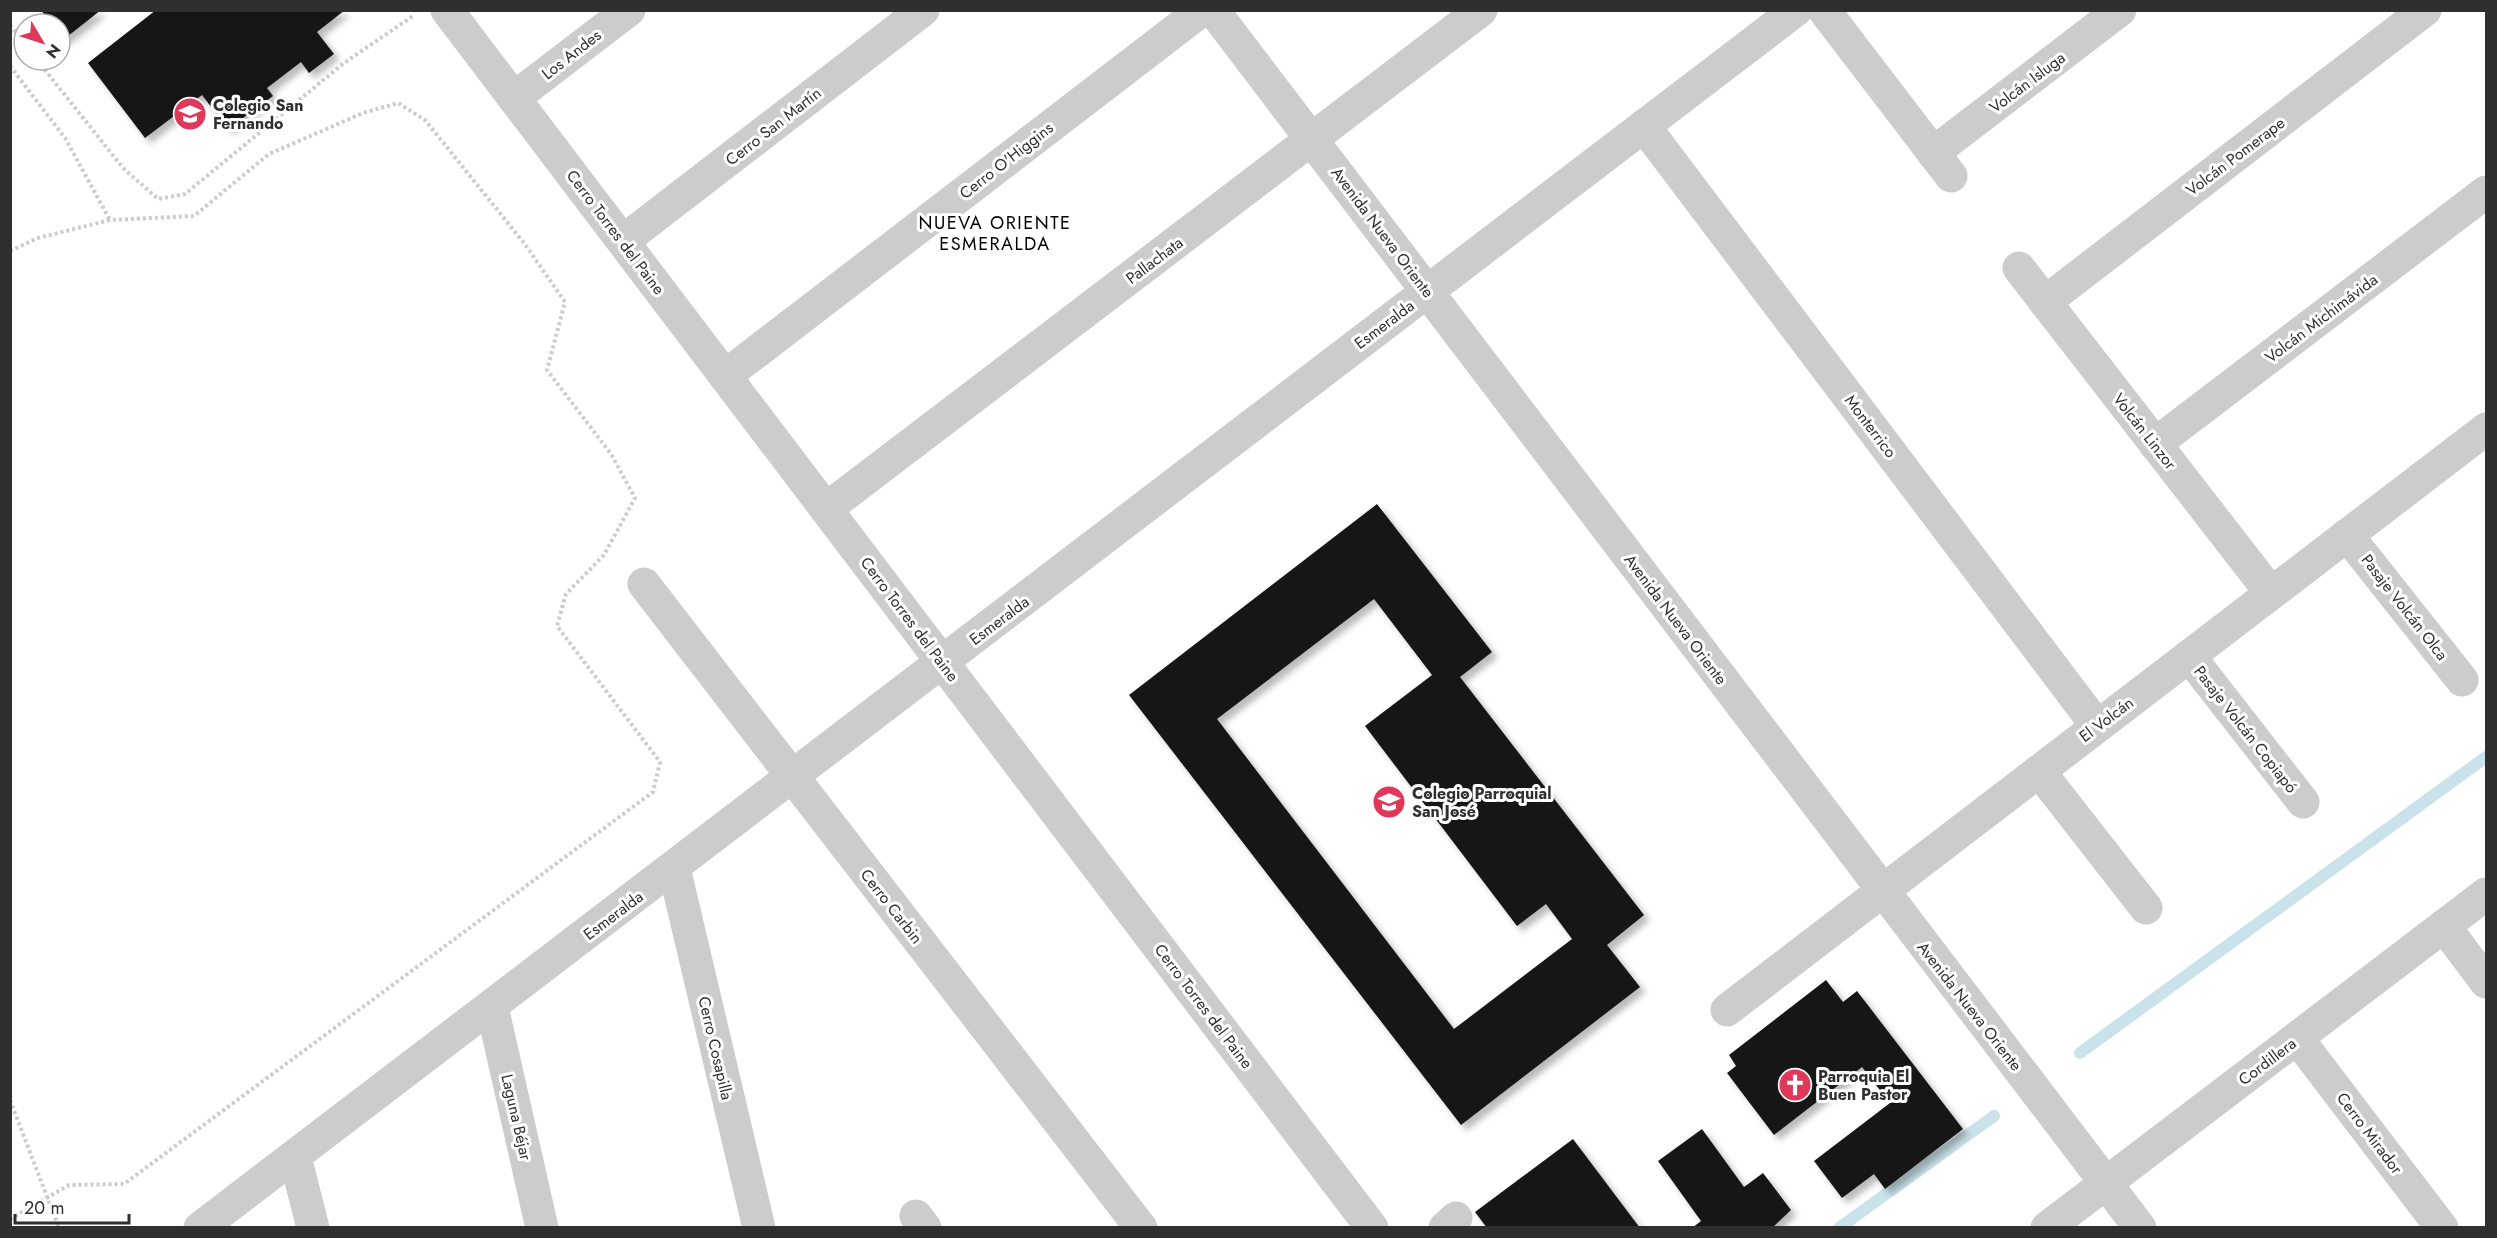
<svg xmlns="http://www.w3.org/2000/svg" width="2497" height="1238" font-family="Jost,sans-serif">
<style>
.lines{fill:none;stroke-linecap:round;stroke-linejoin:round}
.stream{stroke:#cae2ea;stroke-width:12}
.building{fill:#161616;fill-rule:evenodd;filter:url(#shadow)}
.path{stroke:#ccc;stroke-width:4;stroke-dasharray:3 3;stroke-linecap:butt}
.minor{stroke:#ccc;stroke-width:33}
.labels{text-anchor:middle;stroke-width:6;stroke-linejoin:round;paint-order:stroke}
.street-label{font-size:16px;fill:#2f2f2f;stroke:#fff}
.poi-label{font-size:16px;font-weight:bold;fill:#2f2f2f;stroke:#fff;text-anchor:start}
.neighbourhood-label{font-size:18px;letter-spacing:1.5px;fill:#000;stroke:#fff}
</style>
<defs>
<filter id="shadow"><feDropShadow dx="5.5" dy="5.5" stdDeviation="3" flood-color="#0004"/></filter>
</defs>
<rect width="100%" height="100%" fill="#fff"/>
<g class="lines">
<!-- stream -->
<g class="stream">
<path d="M2080,1053L2486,757"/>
<path d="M1839,1228L1994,1116"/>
</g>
</g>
<!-- building -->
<g class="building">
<path d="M41,10H101L63,40L60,36V24H51Z"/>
<path d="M156,10H345L317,32L334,54L309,73L301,62L267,88L273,96L228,129L202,95L145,138L88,63Z"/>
<path d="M1377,504L1492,652L1460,677L1644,915L1607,945L1640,987L1461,1125L1129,695ZM1374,599L1432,675L1365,726L1517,926L1546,904L1572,939L1454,1029L1217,719Z"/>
<path d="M1826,980L1843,1002L1857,991L1963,1129L1885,1189L1874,1174L1842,1198L1814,1161L1890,1103L1862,1067L1774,1135L1727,1073L1736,1066L1729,1055Z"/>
<path d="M1702,1129L1744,1187L1763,1173L1791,1210L1772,1228H1692L1701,1221L1658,1161Z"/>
<path d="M1573,1139L1640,1228H1487L1475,1212Z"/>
</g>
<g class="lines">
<!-- path -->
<g class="path">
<path d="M10,25L24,44"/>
<path d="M37,60L123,168L158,199L185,194L344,63L413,16"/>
<path d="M10,66L65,138L110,220"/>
<path d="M10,251L38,238L110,220L194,216L269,154L363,113L398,103L425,120L524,243L565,302L547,370L611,454L635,498L604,555L566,594L557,626L660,762L653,792L124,1184L69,1185L10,1219"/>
<path d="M10,1100L59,1228"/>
</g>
<!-- minor -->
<g class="minor">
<path d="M447,10L1372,1228"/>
<path d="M1213,10L2140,1228"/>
<path d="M1824,10L1951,176"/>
<path d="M514,98L629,10"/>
<path d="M1644,126L2097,726"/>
<path d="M1933,153L2120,10"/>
<path d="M623,241L923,10"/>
<path d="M2019,268L2271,593"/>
<path d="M2045,302L2425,10"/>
<path d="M725,376L1202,10"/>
<path d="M2155,444L2486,192"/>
<path d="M826,509L1481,10"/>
<path d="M2347,535L2462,680"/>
<path d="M644,584L1141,1228"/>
<path d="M2189,656L2303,802"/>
<path d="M2039,771L2146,908"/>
<path d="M674,868L759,1228"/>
<path d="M2444,926L2486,982"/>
<path d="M492,1007L542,1228"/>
<path d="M1727,1010L2486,429"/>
<path d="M2297,1038L2442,1228"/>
<path d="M295,1157L313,1228"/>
<path d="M916,1216L925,1228"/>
<path d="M200,1228L1796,10"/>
<path d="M1445,1228L1456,1218"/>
<path d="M2047,1228L2486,894"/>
</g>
</g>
<!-- icons -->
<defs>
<symbol id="school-disc" viewBox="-11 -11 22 22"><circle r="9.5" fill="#de3959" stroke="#fff"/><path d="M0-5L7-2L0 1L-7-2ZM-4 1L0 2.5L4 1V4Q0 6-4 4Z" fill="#fff"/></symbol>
<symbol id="church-disc" viewBox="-11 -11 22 22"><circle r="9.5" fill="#de3959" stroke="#fff"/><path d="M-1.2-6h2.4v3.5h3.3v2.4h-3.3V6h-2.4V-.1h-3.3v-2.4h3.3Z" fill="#fff"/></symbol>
</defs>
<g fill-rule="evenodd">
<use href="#school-disc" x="171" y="95" width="38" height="38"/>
<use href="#school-disc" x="1370" y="783" width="38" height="38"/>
<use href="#church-disc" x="1776" y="1066" width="38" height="38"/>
</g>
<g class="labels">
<!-- street labels -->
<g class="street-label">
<text transform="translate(571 54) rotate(-38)" y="6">Los Andes</text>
<text transform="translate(2027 82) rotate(-37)" y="6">Volcán Isluga</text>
<text transform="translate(773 126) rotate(-38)" y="6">Cerro San Martín</text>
<text transform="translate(2235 156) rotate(-37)" y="6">Volcán Pomerape</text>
<text transform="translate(1006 160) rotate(-38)" y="6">Cerro O'Higgins</text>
<text transform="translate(616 232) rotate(53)" y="6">Cerro Torres del Paine</text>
<text transform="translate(1383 232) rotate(53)" y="6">Avenida Nueva Oriente</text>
<text transform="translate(1154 260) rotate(-37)" y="6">Pallachata</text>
<text transform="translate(2321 318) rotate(-37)" y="6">Volcán Michimávida</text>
<text transform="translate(1384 324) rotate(-37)" y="6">Esmeralda</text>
<text transform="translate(1871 426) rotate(53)" y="6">Monterrico</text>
<text transform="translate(2145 431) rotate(52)" y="6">Volcán Linzor</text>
<text transform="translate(2405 607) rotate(52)" y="6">Pasaje Volcán Olca</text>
<text transform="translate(910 619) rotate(53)" y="6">Cerro Torres del Paine</text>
<text transform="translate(1676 619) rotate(53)" y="6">Avenida Nueva Oriente</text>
<text transform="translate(999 620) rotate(-37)" y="6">Esmeralda</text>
<text transform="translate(2106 719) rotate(-37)" y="6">El Volcán</text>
<text transform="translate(2246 729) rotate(52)" y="6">Pasaje Volcán Copiapó</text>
<text transform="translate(892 906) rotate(52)" y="6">Cerro Carbin</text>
<text transform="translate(613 915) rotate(-37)" y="6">Esmeralda</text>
<text transform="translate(1204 1006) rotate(53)" y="6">Cerro Torres del Paine</text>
<text transform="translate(1970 1006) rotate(52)" y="6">Avenida Nueva Oriente</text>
<text transform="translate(716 1048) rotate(77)" y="6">Cerro Cosapilla</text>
<text transform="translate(2267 1061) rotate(-37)" y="6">Cordillera</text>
<text transform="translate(517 1117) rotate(77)" y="6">Laguna Béjar</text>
<text transform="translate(2370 1133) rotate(53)" y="6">Cerro Mirador</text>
</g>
<!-- poi labels -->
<g class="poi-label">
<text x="213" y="111">Colegio San<tspan x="213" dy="18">Fernando</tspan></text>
<text x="1412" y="799">Colegio Parroquial<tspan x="1412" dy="18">San José</tspan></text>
<text x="1818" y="1082">Parroquia El<tspan x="1818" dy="18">Buen Pastor</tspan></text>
</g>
<!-- neighbourhood labels -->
<g class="neighbourhood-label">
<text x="995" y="229">NUEVA ORIENTE<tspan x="995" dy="21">ESMERALDA</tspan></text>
</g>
</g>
<!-- border -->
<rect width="2497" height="1238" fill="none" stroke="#2f2f2f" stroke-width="24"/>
<!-- north arrow -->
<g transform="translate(42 42) rotate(129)"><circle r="28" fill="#ffffff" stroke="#acacac" stroke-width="1.5"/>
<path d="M0-4.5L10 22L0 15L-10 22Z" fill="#de3959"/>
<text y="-9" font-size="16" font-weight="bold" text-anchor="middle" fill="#2f2f2f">N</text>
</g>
<!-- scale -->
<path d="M15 1214v9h114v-9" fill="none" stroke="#2f2f2f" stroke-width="3"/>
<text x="24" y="1214" font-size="18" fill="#2f2f2f" stroke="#ffffff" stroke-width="4.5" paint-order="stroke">20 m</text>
</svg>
